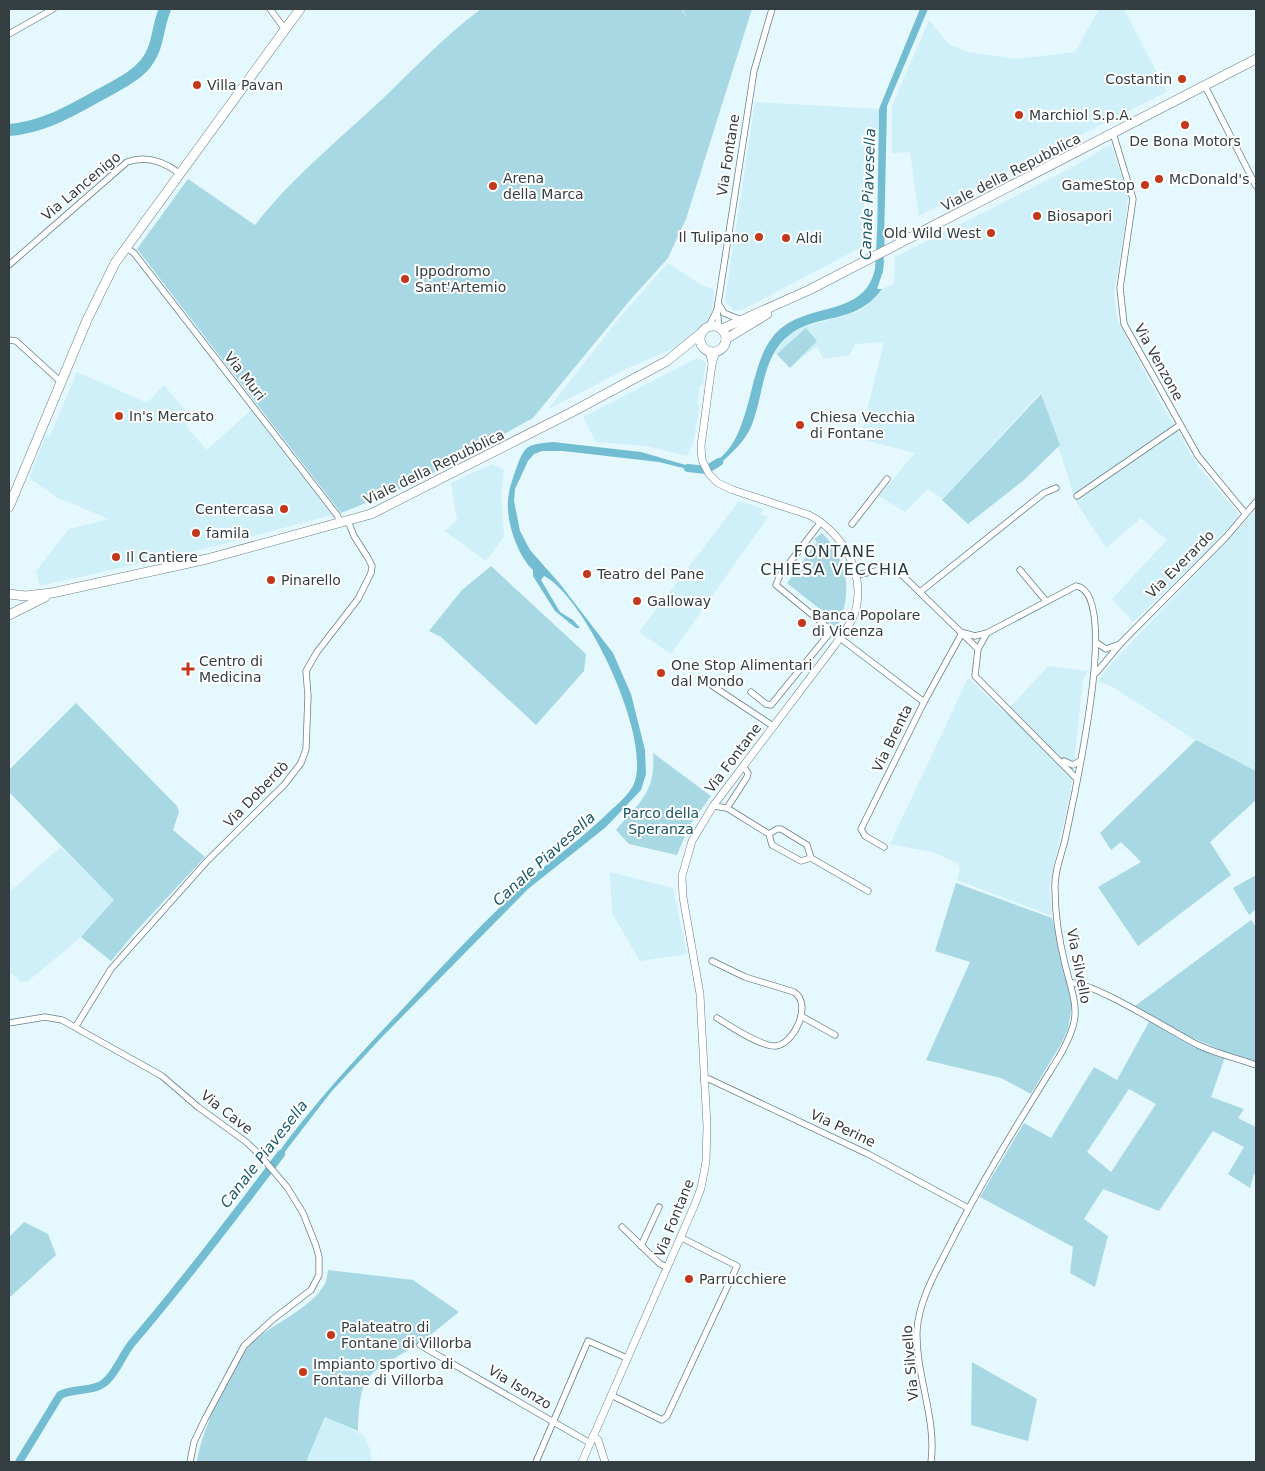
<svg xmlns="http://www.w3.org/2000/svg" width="1265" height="1471" font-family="'DejaVu Sans',sans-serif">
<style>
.built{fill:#cff0f9}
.green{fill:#a9d8e5;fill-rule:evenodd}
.water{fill:#72bdd1}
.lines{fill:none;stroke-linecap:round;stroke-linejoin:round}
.canal{stroke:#72bdd1;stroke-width:8}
.river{stroke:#72bdd1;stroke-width:12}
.minor-casing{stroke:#6a7f86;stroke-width:7}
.tertiary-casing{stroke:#6a7f86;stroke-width:8}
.primary-casing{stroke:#6a7f86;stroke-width:10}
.minor{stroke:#fff;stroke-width:5.5}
.tertiary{stroke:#fff;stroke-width:7}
.primary{stroke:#fff;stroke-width:9}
.poi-dot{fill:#c3381a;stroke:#fff;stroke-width:2}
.labels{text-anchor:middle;stroke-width:4;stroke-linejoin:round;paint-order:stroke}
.poi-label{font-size:14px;fill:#343e40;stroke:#fff;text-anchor:start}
.street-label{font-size:14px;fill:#343e40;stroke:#fff}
.park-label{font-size:14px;fill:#165564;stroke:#fff}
.water-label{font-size:15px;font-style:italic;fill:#1d5b6a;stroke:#fff}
.quarter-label{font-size:16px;letter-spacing:1px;fill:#293c42;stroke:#fff}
</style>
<rect width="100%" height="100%" fill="#e4f8fd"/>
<!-- built -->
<g class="built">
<path d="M1099,9H1124L1167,92L919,216L910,152L892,153V106L929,20L949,44L968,52L1015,59L1075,52Z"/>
<path d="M755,102L879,109L873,192H865L862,247L742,310L734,311L725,301Z"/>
<path d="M1111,144L1128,196L1124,234L1114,293L1117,319L1157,396L1197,465L1237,512L1238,517L1210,548L1133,622L1112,599L1167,540L1141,518L1106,548L1076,502L1041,392L943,499L928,489L905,512L879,496L915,453L860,439L884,342L855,344L850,355L823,359L817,346L790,367L774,353L788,336L800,328L857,312L864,308L882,289L894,284L895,257L1071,168Z"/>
<path d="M668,263L703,286L714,289L711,318L677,347L626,369L547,410L626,310Z"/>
<path d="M697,358L706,362L703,385H700L697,403L700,405L693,443L687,456L646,446L596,442L583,417Z"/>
<path d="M77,372L147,403L164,385L191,417L186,422L188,429L207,450L251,410L332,515L204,549L40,586L36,571L69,529L109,519L58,498L29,478L46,435L50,436Z"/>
<path d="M492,464L504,470L501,495L504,536L486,561L445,531L457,520L451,483Z"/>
<path d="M739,501L764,509L760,514L768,517L671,654L639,632Z"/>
<path d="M1256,510V771L1203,745L1111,686L1098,682L1103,673Z"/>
<path d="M1048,666L1088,671L1083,680L1071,788L1049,888L1052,916L957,880L960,870L958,863L932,852L890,844L968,678L1005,713Z"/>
<path d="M61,847L115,901L81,937L27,982H21L9,971V892Z"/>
<path d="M610,872L673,888L687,954L640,961L612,913Z"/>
<path d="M326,1417L363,1435L370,1449L372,1462H306Z"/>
</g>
<!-- green -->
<g class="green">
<path d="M481,9H681L688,19L682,9H752L686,219L668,258L631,299L533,418L415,483L341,513L137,249L188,179L255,225C290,180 335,143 377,104C411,72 443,37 481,9Z"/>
<path d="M806,328L817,341L790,368L777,354Z"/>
<path d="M1041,394L1060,445L1024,480L968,524L942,500Z"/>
<path d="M822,533C849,560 853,594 837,628L828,622L831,618L787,583L817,542L814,539Z"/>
<path d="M491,566L586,654L584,671L536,725L441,637L429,631L462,590Z"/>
<path d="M76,703L177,806L179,812L173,830L205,857L136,931L111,961L81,937L114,900L9,792V770Z"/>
<path d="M1196,740L1256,771V800L1210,842L1231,875L1138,946L1098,887L1141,862L1121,842L1111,850L1100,833Z"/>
<path d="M653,753L711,796L689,826L677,855L629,844L616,830C639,802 656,793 653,753Z"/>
<path d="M1256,875V909L1249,915L1233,888Z"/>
<path d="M956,883L1052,918L1072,1005L1068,1029L1062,1042L1031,1094L1001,1078L926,1060L970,962L935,951Z"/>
<path d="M1251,920L1256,927V1062L1226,1054L1211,1097L1244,1109L1238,1118L1256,1127V1174H1254L1250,1188L1228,1174L1244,1147L1213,1131L1159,1211L1103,1189L1084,1219L1108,1236L1095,1287L1070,1273L1073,1247L980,1197L1024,1123L1051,1138L1094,1067L1117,1080L1150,1020L1188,1043L1221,1058L1223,1051L1188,1036L1135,1006ZM1129,1089L1156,1104L1111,1172L1087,1152Z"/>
<path d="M24,1222L48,1234L56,1255L9,1298V1237Z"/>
<path d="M328,1270L413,1280L459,1312C445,1323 431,1335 416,1345C369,1376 360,1368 358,1431L325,1417L306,1462H197C201,1432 232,1363 253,1342C273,1323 311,1309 324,1285C327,1281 327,1275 328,1270Z"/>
<path d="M972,1362L1037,1399L1028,1441L971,1425Z"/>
</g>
<!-- water -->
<g class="water">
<path d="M920,9H928L887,106L884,241L877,244L879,109Z"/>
<path d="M884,260L883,271L877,289H882C854,327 818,311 788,336C760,359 764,401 749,431C741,446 725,459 713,470L709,465C753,446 746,371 772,338C803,297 868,323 876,263Z"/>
<path d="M553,442L641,452L696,468L699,472L659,462L563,451H542L534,454L528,461L515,489L514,501L520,531L530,550L560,584L613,653L631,694L645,750L646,774L641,790L606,827L528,889L382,1037L331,1092L277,1162L274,1159L276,1156C316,1100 363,1051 410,1001C449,959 489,916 532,877C558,855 586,835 610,811C618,804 628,795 633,786C655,742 585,596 544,576L541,580L560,612L573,620L580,628H576L555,611L533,576V570C517,555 506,521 508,499C509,489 513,478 516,469C519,462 521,453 527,448C534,443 545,443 553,442Z"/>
</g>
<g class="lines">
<!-- canal -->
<g class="canal">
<path d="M879,271L881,232"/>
<path d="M688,468L706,470L719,462"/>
<path d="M19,1462L60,1395C73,1388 93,1392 104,1383C116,1374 122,1355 132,1343C184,1282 233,1218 281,1154"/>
</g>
<!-- river -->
<path class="river" d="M9,130C46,127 73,109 105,92C119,84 136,76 146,63C159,47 157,27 165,9"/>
<defs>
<g id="minor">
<path d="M270,9L284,28"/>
<path d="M9,34L53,9"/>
<path d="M1205,86L1256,186"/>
<path d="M1113,133L1133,199L1120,288L1124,324L1198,456L1245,513"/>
<path d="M125,247L134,253L337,515L341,523"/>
<path d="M9,265L127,162C146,155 163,161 179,173"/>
<path d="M718,303L724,313L741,320"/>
<path d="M709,326L717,310"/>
<path d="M719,327L717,310L754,71L772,9"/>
<path d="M9,340L16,341L61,382"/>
<path d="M1077,496L1180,425"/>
<path d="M852,524L887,479"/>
<path d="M1020,570L1046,601"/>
<path d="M856,575L886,569L900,573L978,649"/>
<path d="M920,592L1044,493L1056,488"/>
<path d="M964,633L975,636L987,633"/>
<path d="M840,638L924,702"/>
<path d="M1097,643L1106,649L1117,645"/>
<path d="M1096,673L1121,643L1226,537L1256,502"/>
<path d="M702,679L773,726"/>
<path d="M751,692L766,704L771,705L828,635L827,627L776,585L780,575L821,522"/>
<path d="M1064,761L1073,765L1080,761"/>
<path d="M743,766L748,773L747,777L727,808L769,834"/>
<path d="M713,806L727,808"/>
<path d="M777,829H781L807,845L811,858L801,861L772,845L769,834Z"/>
<path d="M884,847L865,836L861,829L924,702L962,633"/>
<path d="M811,858L868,891"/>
<path d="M712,961L745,977L794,992C813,1004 794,1044 776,1046C761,1047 730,1026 717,1018"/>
<path d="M1071,983C1092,981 1174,1033 1198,1045C1217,1054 1237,1058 1256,1065"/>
<path d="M801,1016L835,1035"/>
<path d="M9,1023L45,1017L62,1020L162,1076L198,1107L245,1141L259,1154L287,1187L303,1213L316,1246L319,1257V1275L311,1290L272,1320L244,1346L205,1419L194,1442L190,1462"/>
<path d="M76,1026L111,969L208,860L284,785L301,763L306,749L308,696L306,671L317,652L358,599L371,573L372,566L368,558L354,536L348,521"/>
<path d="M704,1080L709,1079L868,1154L968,1208"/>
<path d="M622,1227L660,1264L667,1267"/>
<path d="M641,1246L659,1207"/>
<path d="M420,1345L590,1443"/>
<path d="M611,1395L662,1420L667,1416L737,1266L680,1237"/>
<path d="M536,1462L588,1341L627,1358"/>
<path d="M931,1462C937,1418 915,1374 917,1330C919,1301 935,1273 948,1248C981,1182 1020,1120 1059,1057C1083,1015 1076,1008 1065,964C1059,940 1055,914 1055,889C1054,874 1060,858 1064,844C1068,827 1071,810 1075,792C1080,763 1118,592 1076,586L987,633L978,649L975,676L1077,779"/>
</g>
<g id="tertiary">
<path d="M709,351L712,363"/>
<path d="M593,1436L598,1440L605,1462"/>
<path d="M582,1462L695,1204L701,1188L706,1162L707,1126L700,994L683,897L682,876L692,841L713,806L835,645C844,632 855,619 857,604C863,568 840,531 809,515L733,490L718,483L709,474L702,460L701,446L712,364L716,352"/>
</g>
<g id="primary">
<circle cx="713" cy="339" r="13"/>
<path d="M722,329L809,290L1256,59"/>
<path d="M726,339L767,314"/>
<path d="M9,507L87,320L115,263L300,9"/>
<path d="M9,594L25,596L52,593L207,559L371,514L572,412L667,361L700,334"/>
<path d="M9,615L45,597"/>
</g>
</defs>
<!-- minor casing -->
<use href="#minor" class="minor-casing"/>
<!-- tertiary casing -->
<use href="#tertiary" class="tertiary-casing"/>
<!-- primary casing -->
<use href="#primary" class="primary-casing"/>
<!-- minor -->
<use href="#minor" class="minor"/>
<!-- tertiary -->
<use href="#tertiary" class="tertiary"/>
<!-- primary -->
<use href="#primary" class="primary"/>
</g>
<!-- markers -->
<g class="poi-dot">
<circle cx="1182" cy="79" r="5"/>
<circle cx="197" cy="85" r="5"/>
<circle cx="1019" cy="115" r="5"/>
<circle cx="1185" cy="125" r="5"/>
<circle cx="1159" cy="179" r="5"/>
<circle cx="1145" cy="185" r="5"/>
<circle cx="493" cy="186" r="5"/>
<circle cx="1037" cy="216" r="5"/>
<circle cx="991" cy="233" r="5"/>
<circle cx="759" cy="237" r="5"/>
<circle cx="786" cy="238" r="5"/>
<circle cx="405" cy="279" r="5"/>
<circle cx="119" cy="416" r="5"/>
<circle cx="800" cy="425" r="5"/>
<circle cx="284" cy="509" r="5"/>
<circle cx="196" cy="533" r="5"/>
<circle cx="116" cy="557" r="5"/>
<circle cx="587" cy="574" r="5"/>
<circle cx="271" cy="580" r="5"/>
<circle cx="637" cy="601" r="5"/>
<circle cx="802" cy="623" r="5"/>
<path d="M185.5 661.5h5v5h5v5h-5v5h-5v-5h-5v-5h5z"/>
<circle cx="661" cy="673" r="5"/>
<circle cx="689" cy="1279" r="5"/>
<circle cx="331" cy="1335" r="5"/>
<circle cx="303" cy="1372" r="5"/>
</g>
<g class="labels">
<!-- poi labels -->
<g class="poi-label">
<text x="1172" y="84" text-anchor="end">Costantin</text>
<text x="207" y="90">Villa Pavan</text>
<text x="1029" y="120">Marchiol S.p.A.</text>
<text x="1185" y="146" text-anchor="middle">De Bona Motors</text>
<text x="503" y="183">Arena<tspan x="503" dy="16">della Marca</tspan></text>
<text x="1169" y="184">McDonald's</text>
<text x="1135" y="190" text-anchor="end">GameStop</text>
<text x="1047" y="221">Biosapori</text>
<text x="981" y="238" text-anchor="end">Old Wild West</text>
<text x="749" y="242" text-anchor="end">Il Tulipano</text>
<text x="796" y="243">Aldi</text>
<text x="415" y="276">Ippodromo<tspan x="415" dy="16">Sant'Artemio</tspan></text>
<text x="129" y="421">In's Mercato</text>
<text x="810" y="422">Chiesa Vecchia<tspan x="810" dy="16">di Fontane</tspan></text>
<text x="274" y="514" text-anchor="end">Centercasa</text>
<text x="206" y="538">famila</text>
<text x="126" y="562">Il Cantiere</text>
<text x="597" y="579">Teatro del Pane</text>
<text x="281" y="585">Pinarello</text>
<text x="647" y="606">Galloway</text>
<text x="812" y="620">Banca Popolare<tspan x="812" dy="16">di Vicenza</tspan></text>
<text x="199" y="666">Centro di<tspan x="199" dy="16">Medicina</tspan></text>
<text x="671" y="670">One Stop Alimentari<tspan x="671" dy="16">dal Mondo</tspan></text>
<text x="699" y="1284">Parrucchiere</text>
<text x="341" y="1332">Palateatro di<tspan x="341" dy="16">Fontane di Villorba</tspan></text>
<text x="313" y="1369">Impianto sportivo di<tspan x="313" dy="16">Fontane di Villorba</tspan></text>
</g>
<!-- street labels -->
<g class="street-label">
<text transform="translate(728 155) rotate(-81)" y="5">Via Fontane</text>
<text transform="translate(1011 172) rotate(-27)" y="5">Viale della Repubblica</text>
<text transform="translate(81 186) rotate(-40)" y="5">Via Lancenigo</text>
<text transform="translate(1159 362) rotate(61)" y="5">Via Venzone</text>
<text transform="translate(245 376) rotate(52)" y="5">Via Muri</text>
<text transform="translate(434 467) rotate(-26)" y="5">Viale della Repubblica</text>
<text transform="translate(1180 564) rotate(-45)" y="5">Via Everardo</text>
<text transform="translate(892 738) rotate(-64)" y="5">Via Brenta</text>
<text transform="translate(733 758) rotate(-53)" y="5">Via Fontane</text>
<text transform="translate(256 794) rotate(-46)" y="5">Via Doberdò</text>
<text transform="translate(1079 966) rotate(79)" y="5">Via Silvello</text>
<text transform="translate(227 1112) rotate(38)" y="5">Via Cave</text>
<text transform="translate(843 1128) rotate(25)" y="5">Via Perine</text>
<text transform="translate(674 1218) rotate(-68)" y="5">Via Fontane</text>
<text transform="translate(910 1363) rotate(-95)" y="5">Via Silvello</text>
<text transform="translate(520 1387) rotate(31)" y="5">Via Isonzo</text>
</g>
<!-- park labels -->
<g class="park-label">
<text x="661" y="818">Parco della<tspan x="661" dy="16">Speranza</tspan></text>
</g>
<!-- water labels -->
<g class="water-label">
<text transform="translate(868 194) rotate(-88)" y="5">Canale Piavesella</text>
<text transform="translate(544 859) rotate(-42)" y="5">Canale Piavesella</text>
<text transform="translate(264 1154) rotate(-52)" y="5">Canale Piavesella</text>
</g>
<!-- quarter labels -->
<g class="quarter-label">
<text x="835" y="557">FONTANE<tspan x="835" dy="18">CHIESA VECCHIA</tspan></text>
</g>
</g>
<!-- border -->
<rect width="1265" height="1471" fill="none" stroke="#343e40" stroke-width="20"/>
</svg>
